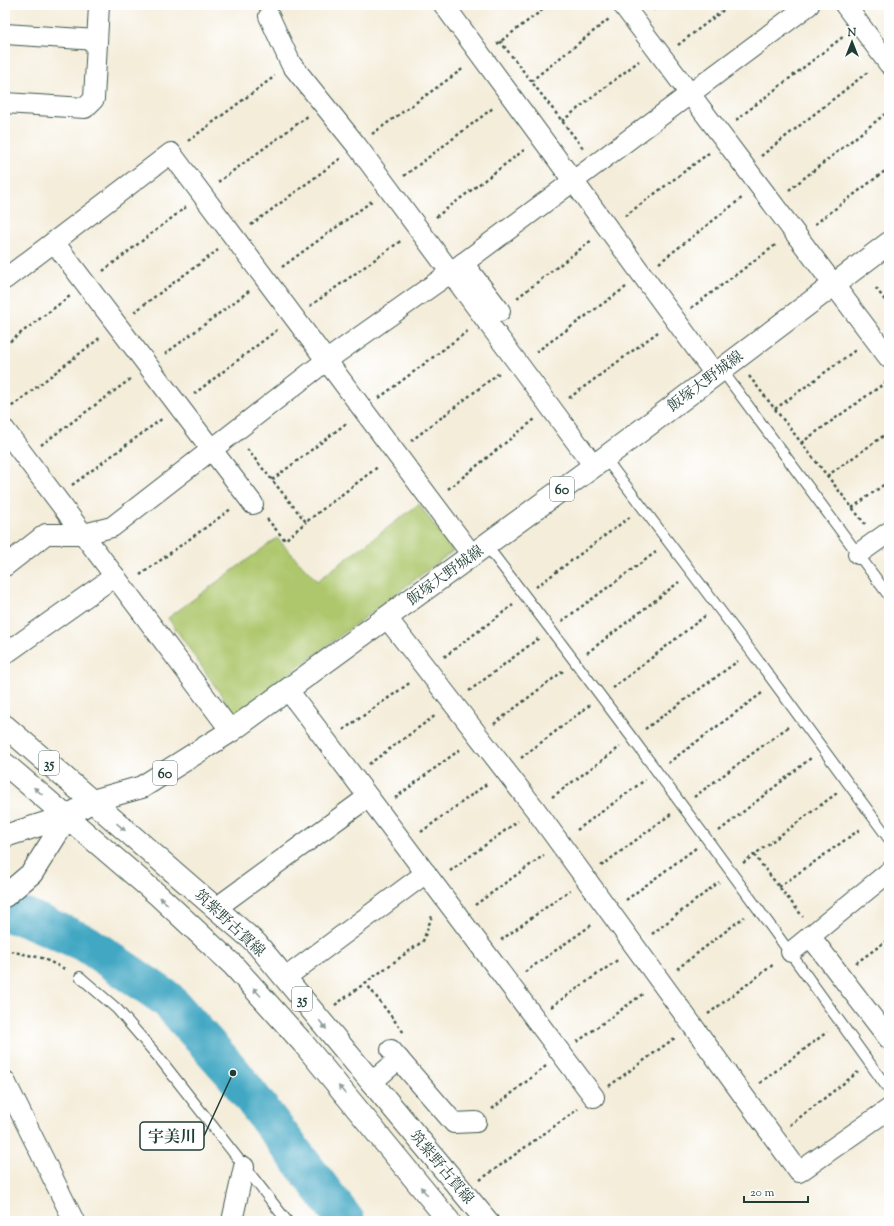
<svg xmlns="http://www.w3.org/2000/svg" width="894" height="1226" font-family="'Sorts Mill Goudy','Noto Serif JP',serif">
<style>
.green{fill:#aec76d;stroke:#668250}
.lines{fill:none;stroke-linecap:round;stroke-linejoin:round}
.river{stroke:#43a7c3;stroke-width:38}
.lane-casing{stroke:#3f574d;stroke-width:12}
.street-casing{stroke:#3f574d;stroke-width:22}
.secondary-casing{stroke:#3f574d;stroke-width:24}
.primary-casing{stroke:#3f574d;stroke-width:24}
.path{stroke:#3f574d;stroke-width:2.5;stroke-dasharray:3 3;stroke-linecap:butt}
.lane{stroke:#fff;stroke-width:10}
.street{stroke:#fff;stroke-width:20}
.secondary{stroke:#fff;stroke-width:22}
.primary{stroke:#fff;stroke-width:22}
.oneway{fill:#8f9e9a}
.labels{text-anchor:middle;stroke-width:3;stroke-linejoin:round;paint-order:stroke}
.shield{fill:#fff;stroke:#627771;stroke-width:1}
.shield-label{font-size:14px;font-weight:bold;fill:#1f3d34}
.street-label{font-size:15px;fill:#1f3d34;stroke:#fff}
.leader{fill:none;stroke:#1f3d34;stroke-width:1.5}
.callout-dot{fill:#1f3d34;stroke:#fff;stroke-width:1.5}
.callout{fill:#fff;stroke:#1f3d34;stroke-width:1.5}
.callout-label{font-size:16px;text-anchor:middle;font-weight:bold;fill:#1f3d34}
</style>
<rect width="100%" height="100%" fill="#fff"/>
<filter id="ink" filterUnits="userSpaceOnUse"><feTurbulence type="fractalNoise" baseFrequency=".025" numOctaves="2"/><feDisplacementMap in="SourceGraphic" scale="8" xChannelSelector="R" yChannelSelector="G"/><feConvolveMatrix kernelMatrix="1 2 1 2 8 2 1 2 1" color-interpolation-filters="sRGB"/></filter>
<filter id="wash" filterUnits="userSpaceOnUse"><feTurbulence type="fractalNoise" baseFrequency=".012" numOctaves="4" result="noise"/><feDisplacementMap in="SourceGraphic" scale="16" xChannelSelector="R" yChannelSelector="G"/><feGaussianBlur stdDeviation="0.9" result="paint"/><feColorMatrix in="noise" values="0 0 0 0 0 0 0 0 0 0 0 0 0 0 0 0 0 1.4 0 .05"/><feComposite in="paint" operator="in"/></filter>
<g filter="url(#wash)">
<rect width="100%" height="100%" fill="#f4edda"/>
<!-- green -->
<path class="green" d="M419,504L453,551L235,715L168,618L277,538L317,581Z"/>
<g class="lines">
<!-- river -->
<path class="river" d="M5,914L25,917L87,944L167,999L233,1073L346,1221"/>
</g>
</g>
<g filter="url(#ink)">
<g class="lines">
<defs>
<g id="lane">
<path d="M721,369L889,596"/>
<path d="M605,458L751,651L889,839"/>
<path d="M486,545C624,724 757,906 889,1090"/>
<path d="M80,977L117,1009L160,1059L287,1221"/>
</g>
<g id="street">
<path d="M444,5L715,374"/>
<path d="M623,5L889,358"/>
<path d="M845,5L889,64"/>
<path d="M269,16L291,64L357,146L594,466"/>
<path d="M5,34L97,40"/>
<path d="M5,103L85,108L94,99L99,5"/>
<path d="M54,242L253,504"/>
<path d="M463,263L500,311"/>
<path d="M5,279L171,153L472,555"/>
<path d="M5,430L231,731"/>
<path d="M858,554L889,532"/>
<path d="M5,566L46,534H84L112,527L327,360L450,273L809,5"/>
<path d="M387,618L535,809L799,1172L889,1109"/>
<path d="M5,654L115,576"/>
<path d="M288,690L594,1097"/>
<path d="M216,908L368,797"/>
<path d="M810,936L889,1039"/>
<path d="M791,952L889,872"/>
<path d="M285,978L426,873"/>
<path d="M391,1050L454,1123L476,1122"/>
<path d="M5,1081L74,1221"/>
<path d="M371,1083L399,1059"/>
<path d="M232,1221L244,1167"/>
</g>
<path id="secondary" d="M5,836L68,816"/>
<g id="primary">
<path d="M5,726L256,943L487,1221"/>
<path d="M5,764L159,896L233,965L303,1043L449,1221"/>
<path d="M5,896L32,873L68,816L92,801L142,787L231,731L594,466L889,243"/>
</g>
</defs>
<!-- lane casing -->
<use href="#lane" class="lane-casing"/>
<!-- street casing -->
<use href="#street" class="street-casing"/>
<!-- secondary casing -->
<use href="#secondary" class="secondary-casing"/>
<!-- primary casing -->
<use href="#primary" class="primary-casing"/>
<!-- path -->
<g class="path">
<path d="M884,5L889,11"/>
<path d="M653,10L659,5"/>
<path d="M500,41L583,148"/>
<path d="M497,44L549,5"/>
<path d="M678,45L730,5"/>
<path d="M531,81L609,19"/>
<path d="M736,120L844,36"/>
<path d="M562,121L639,61"/>
<path d="M372,134L464,68"/>
<path d="M188,141L275,76"/>
<path d="M761,156L869,71"/>
<path d="M404,176L493,108"/>
<path d="M218,182L308,116"/>
<path d="M789,190L889,111"/>
<path d="M625,216L709,153"/>
<path d="M436,217L524,150"/>
<path d="M815,224L889,168"/>
<path d="M251,225L341,158"/>
<path d="M659,263L743,197"/>
<path d="M282,267L372,201"/>
<path d="M103,271L186,207"/>
<path d="M876,288L889,306"/>
<path d="M517,298L592,240"/>
<path d="M310,306L402,240"/>
<path d="M691,308L777,244"/>
<path d="M134,312L218,250"/>
<path d="M5,345L70,296"/>
<path d="M536,352L626,287"/>
<path d="M165,354L249,291"/>
<path d="M749,376L865,524"/>
<path d="M194,394L277,330"/>
<path d="M379,398L469,330"/>
<path d="M569,398L658,332"/>
<path d="M775,409L857,349"/>
<path d="M7,410L101,337"/>
<path d="M411,441L499,373"/>
<path d="M801,443L889,380"/>
<path d="M41,445L132,378"/>
<path d="M247,449L306,522L379,466"/>
<path d="M827,476L889,432"/>
<path d="M272,480L348,422"/>
<path d="M72,485L163,418"/>
<path d="M448,489L535,419"/>
<path d="M852,508L889,481"/>
<path d="M267,519L285,540L306,522"/>
<path d="M140,575L231,509"/>
<path d="M536,587L630,517"/>
<path d="M562,621L656,552"/>
<path d="M587,653L679,582"/>
<path d="M444,657L513,605"/>
<path d="M613,688L705,616"/>
<path d="M469,691L539,638"/>
<path d="M494,724L563,671"/>
<path d="M645,729L738,661"/>
<path d="M343,730L411,682"/>
<path d="M521,758L590,705"/>
<path d="M668,763L762,693"/>
<path d="M369,764L436,715"/>
<path d="M552,797L620,747"/>
<path d="M694,797L788,727"/>
<path d="M395,798L462,748"/>
<path d="M577,830L645,780"/>
<path d="M719,831L811,758"/>
<path d="M421,832L488,783"/>
<path d="M754,855L803,917"/>
<path d="M743,863L837,793"/>
<path d="M601,866L671,814"/>
<path d="M450,871L518,821"/>
<path d="M779,887L862,828"/>
<path d="M626,900L696,848"/>
<path d="M475,905L544,855"/>
<path d="M652,934L719,882"/>
<path d="M501,940L570,890"/>
<path d="M5,950L42,958L67,970"/>
<path d="M856,963L889,939"/>
<path d="M677,969L744,917"/>
<path d="M525,972L593,924"/>
<path d="M365,982L404,1033"/>
<path d="M335,1005L423,941L432,916"/>
<path d="M551,1007L619,959"/>
<path d="M708,1014L774,964"/>
<path d="M577,1042L644,993"/>
<path d="M760,1083L827,1032"/>
<path d="M609,1086L676,1037"/>
<path d="M492,1109L546,1066"/>
<path d="M790,1125L858,1072"/>
<path d="M480,1180L578,1109"/>
</g>
<!-- lane -->
<use href="#lane" class="lane"/>
<!-- street -->
<use href="#street" class="street"/>
<!-- secondary -->
<use href="#secondary" class="secondary"/>
<!-- primary -->
<use href="#primary" class="primary"/>
</g>
<!-- one-way arrows -->
<defs><path id="oneway-solid" d="M-6-.8H1V-3.2L6.5 0L1 3.2V.8H-6Z"/></defs>
<g class="oneway">
<use href="#oneway-solid" transform="translate(38 791) rotate(-140)"/>
<use href="#oneway-solid" transform="translate(121 827) rotate(41)"/>
<use href="#oneway-solid" transform="translate(164 901) rotate(-137)"/>
<use href="#oneway-solid" transform="translate(257 992) rotate(-132)"/>
<use href="#oneway-solid" transform="translate(323 1025) rotate(51)"/>
<use href="#oneway-solid" transform="translate(342 1090) rotate(-130)"/>
<use href="#oneway-solid" transform="translate(424 1191) rotate(-129)"/>
</g>
</g>
<g class="labels">
<!-- shield labels -->
<g class="shield">
<rect x="550" y="477" width="24" height="24" rx="3"/>
<rect x="39" y="751" width="20" height="24" rx="3"/>
<rect x="153" y="761" width="24" height="24" rx="3"/>
<rect x="292" y="987" width="20" height="24" rx="3"/>
</g>
<g class="shield-label">
<text x="562" y="494">60</text>
<text x="49" y="768">35</text>
<text x="165" y="778">60</text>
<text x="302" y="1004">35</text>
</g>
<!-- street labels -->
<g class="street-label">
<text transform="translate(705 381) rotate(-37)" y="5">飯塚大野城線</text>
<text transform="translate(445 575) rotate(-36)" y="5">飯塚大野城線</text>
<text transform="translate(230 923) rotate(43)" y="5">筑紫野古賀線</text>
<text transform="translate(442 1167) rotate(50)" y="5">筑紫野古賀線</text>
</g>
</g>
<!-- callouts -->
<path class="leader" d="M233 1073L204 1136"/>
<circle class="callout-dot" cx="233" cy="1073" r="4"/>
<rect class="callout" x="140" y="1122" width="64" height="28" rx="4"/>
<g class="callout-label">
<text x="172" y="1142">宇美川</text>
</g>
<!-- margin -->
<rect width="894" height="1226" fill="none" stroke="#fff" stroke-width="20"/>
<!-- north arrow -->
<g transform="translate(852 42)" stroke="#ffffff" stroke-width="3" paint-order="stroke">
<path d="M0-3L7 15L0 10L-7 15Z" fill="#1f3d34"/>
<text y="-6" font-size="11" font-weight="bold" text-anchor="middle" fill="#1f3d34">N</text>
</g>
<!-- scale -->
<path d="M744 1196v6h64v-6" fill="none" stroke="#1f3d34" stroke-width="2"/>
<text x="750" y="1196" font-size="12" fill="#1f3d34" stroke="#ffffff" stroke-width="3" paint-order="stroke">20 m</text>
</svg>
